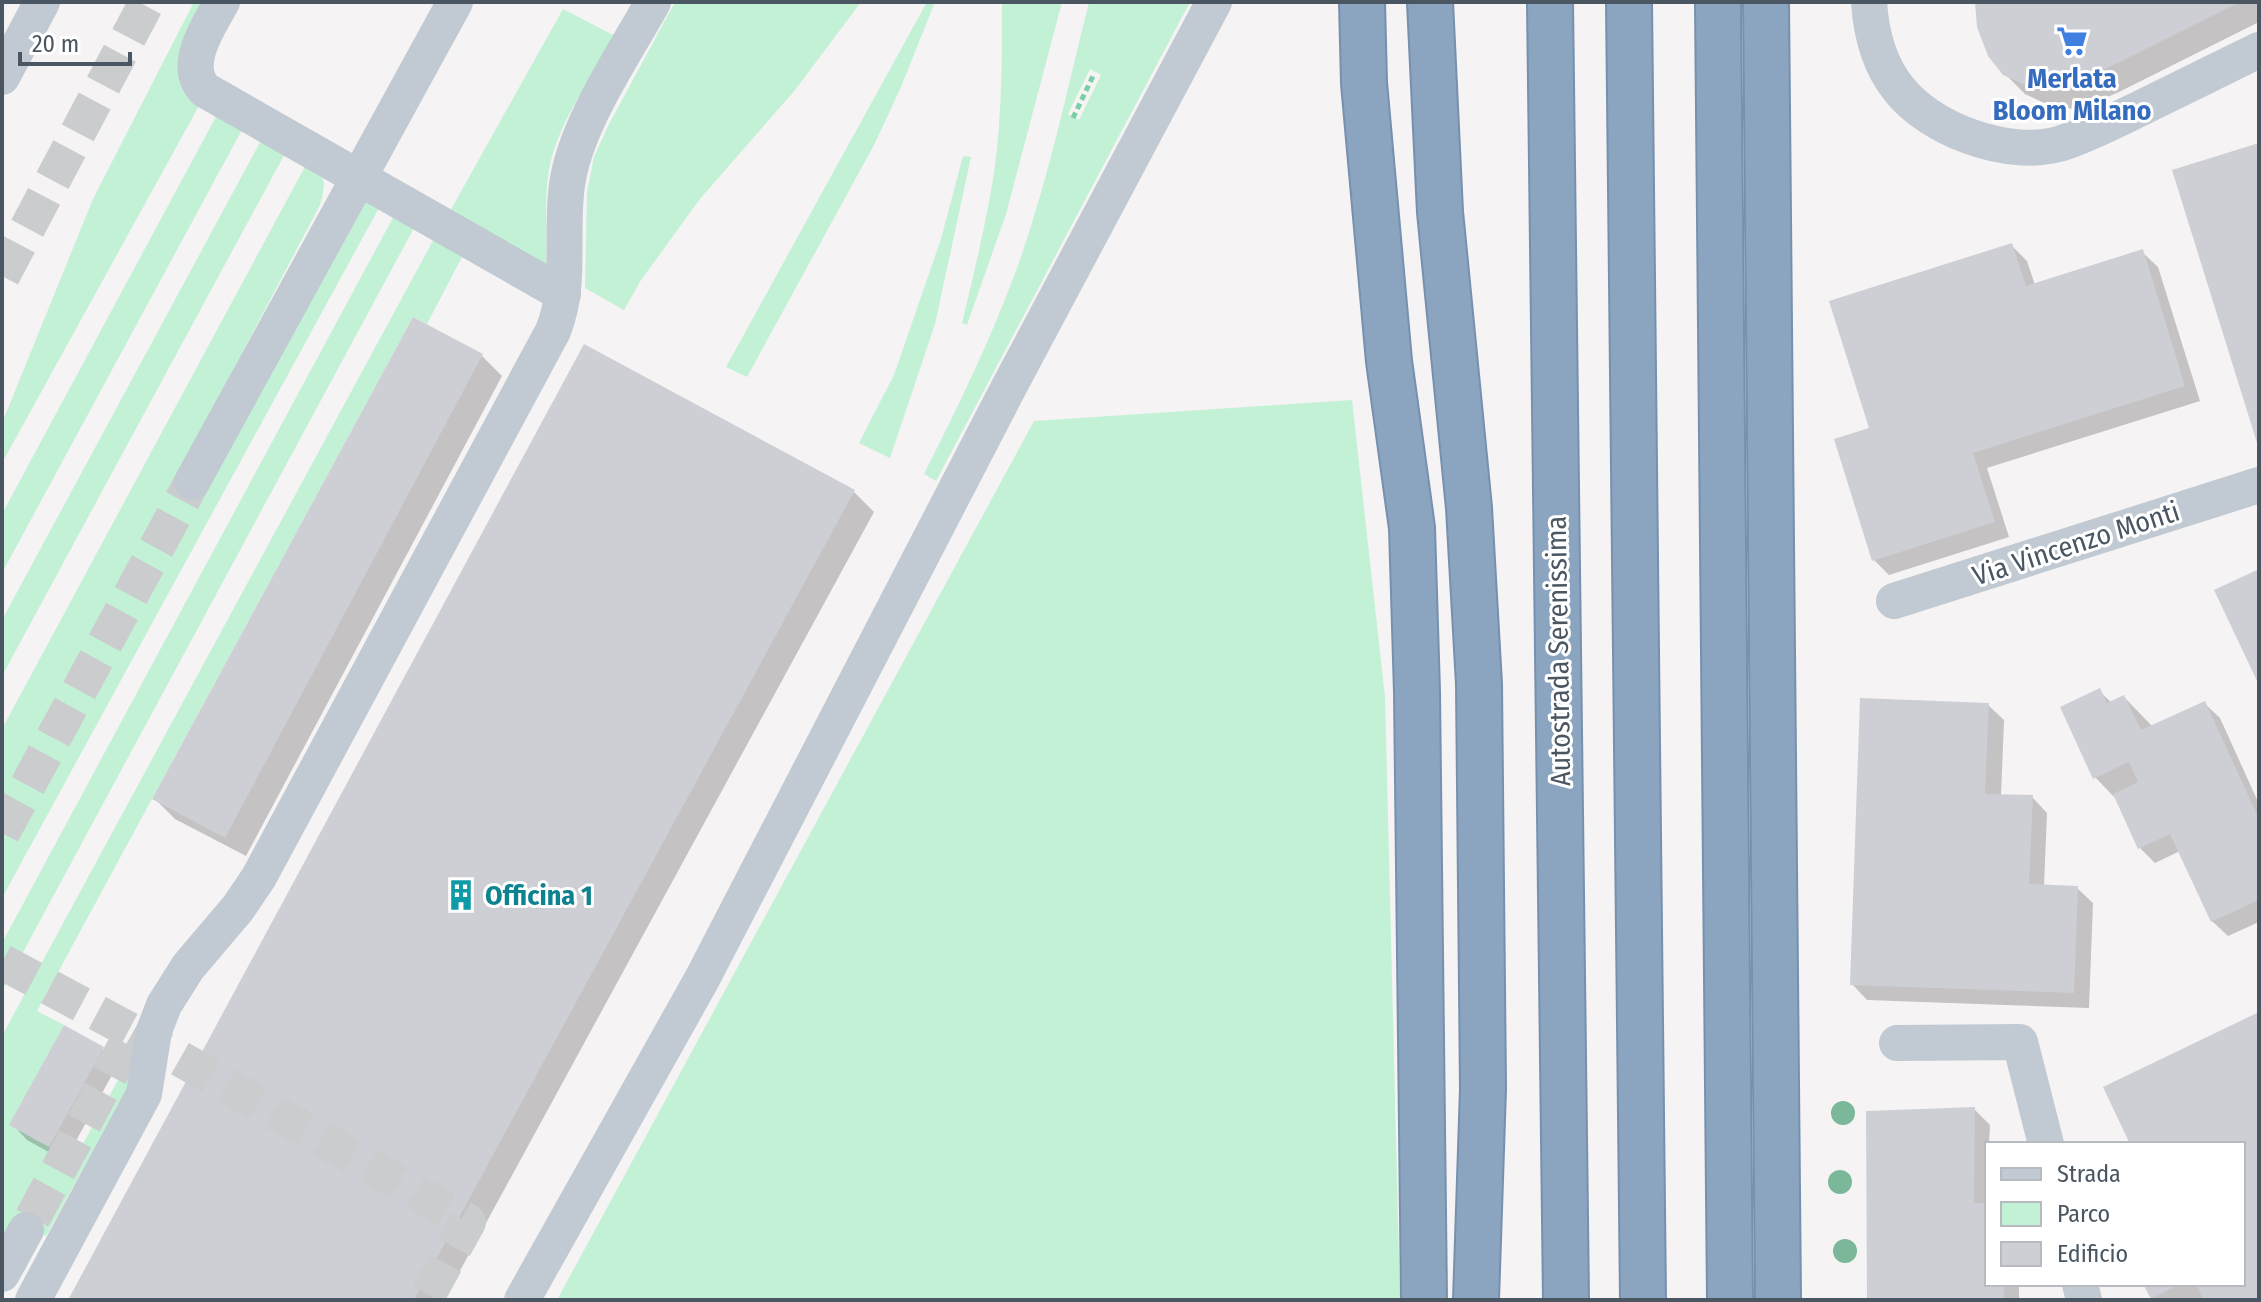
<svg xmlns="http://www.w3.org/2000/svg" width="2261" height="1302" font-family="'Fira Sans Condensed',sans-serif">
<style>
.green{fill:#c3f1d5;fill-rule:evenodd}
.shadow{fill:#0003}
.building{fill:#cdcfd5}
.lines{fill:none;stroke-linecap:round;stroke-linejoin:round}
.minor-tunnel{stroke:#caccce;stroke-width:36;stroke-dasharray:36 18;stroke-linecap:butt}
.highway-casing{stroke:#7690ad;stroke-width:48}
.path{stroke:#7ad0a6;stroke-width:5;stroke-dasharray:6 4;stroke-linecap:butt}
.minor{stroke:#c1cad2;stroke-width:36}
.highway{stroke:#8ba5c1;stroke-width:44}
.tree{fill:#7bb799}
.labels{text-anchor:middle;stroke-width:6;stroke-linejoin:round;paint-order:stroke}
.shop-label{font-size:28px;font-weight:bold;fill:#366cbe;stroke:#fff}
.street-label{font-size:28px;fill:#4a5661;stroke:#fff}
.culture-label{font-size:28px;font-weight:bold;fill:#0d838f;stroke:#fff;text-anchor:start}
</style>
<rect width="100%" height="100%" fill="#f5f3f3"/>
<!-- green -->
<g class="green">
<path d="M194,2H209L200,104L2,463V423L93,199Z"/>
<path d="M675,2H861L795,90L700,199L641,280L624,310L585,288L587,192L594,157L608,126Z"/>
<path d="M927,2H935L901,87L874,145L747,377L726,367Z"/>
<path d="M1002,2H1062L1006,214L967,325L962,323C974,273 986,224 994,173C1002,117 1002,59 1002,2Z"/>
<path d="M1089,2H1190L936,481L924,474C958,407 991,339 1017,268C1048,182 1067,90 1089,2ZM1090,69L1101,75L1079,120L1068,114Z"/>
<path d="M563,9L615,36C591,78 558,122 549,170C544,201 547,237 546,269L449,213Z"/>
<path d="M218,113L244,126L2,573V514Z"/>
<path d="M264,135L288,148L2,676V620Z"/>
<path d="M963,156L971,157L935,324L890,458L859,443L894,375L941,239Z"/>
<path d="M308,161C327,175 326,183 320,205L176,478L364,197L380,206L2,898V729Z"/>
<path d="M395,214L415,226L2,991V943Z"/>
<path d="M435,237L464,253L427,324L413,317L37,1011L64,1025L10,1125L74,1160L128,1062L135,1066L131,1082L46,1236L13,1218L2,1238V1036Z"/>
<path d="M1352,400L1385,697L1400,1300H557L1034,421Z"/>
</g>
<!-- shadow -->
<g class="shadow">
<path d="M1978,2H2259V22L2117,93L2078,109L2055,108L2025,94L2004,73Z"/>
<path d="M2012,246L2027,261L2035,285L2142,252L2158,267L2200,401L1987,468L2009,537L1889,575L1874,560L1871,430Z"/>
<path d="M482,356L502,376L246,856L175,819L155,799Z"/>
<path d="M854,492L874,512L444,1300H69Z"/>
<path d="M2099,691L2112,703L2124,697L2153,727L2204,703L2220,718L2259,804V922L2228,936L2212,921L2180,851L2155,863L2140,848L2117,800L2095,777Z"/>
<path d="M1988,705L2004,720L2001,796L2032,797L2047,813L2044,887L2077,888L2093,903L2089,1008L1867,1000L1852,984Z"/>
<path d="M2259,1014V1298L2154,1300L2145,1284H2243V1144H2132Z"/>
<path d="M102,1049L118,1064L65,1161L27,1140L12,1124Z"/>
<path d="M1974,1109L1990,1125L1989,1144H1987V1284H2019V1300H1869Z"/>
</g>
<!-- building -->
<g class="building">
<path d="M1975,2H2240L2097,73L2057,90L2033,88L2003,75L1988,56L1977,27Z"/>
<path d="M2259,143V446H2258L2172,170Z"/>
<path d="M2012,243L2026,286L2143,249L2185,386L1973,453L1995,522L1872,561L1834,439L1869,428L1829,301Z"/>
<path d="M413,317L483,354L225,838L152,799Z"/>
<path d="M584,344L855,490L414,1300H68Z"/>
<path d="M2259,569V685L2214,590Z"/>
<path d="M2100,688L2107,703L2124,695L2141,730L2205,701L2259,819V900L2211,922L2170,834L2138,849L2113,794L2138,782L2129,762L2093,779L2060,707Z"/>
<path d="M1860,698L1989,703L1985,794L2033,795L2029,884L2078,886L2074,993L1850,985Z"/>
<path d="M2259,1012V1300H2204L2196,1284H2243V1144H2130L2103,1087Z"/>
<path d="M64,1025L104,1047L49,1147L9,1125Z"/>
<path d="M1975,1107L1974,1203H1987V1284H2004V1300H1867L1866,1111Z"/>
<path d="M2143,1284H2181L2151,1299Z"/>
</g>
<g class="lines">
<!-- minor-tunnel -->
<g class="minor-tunnel">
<path d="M2,276L147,2"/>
<path d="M2,833L192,482"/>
<path d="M2,962L133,1032L26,1230"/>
<path d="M133,1032L468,1222L425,1300"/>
</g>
<defs>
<g id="highway">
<path d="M1362,2L1364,83L1389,361L1412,528L1417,692L1424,1300"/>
<path d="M1430,2L1440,212L1469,508L1479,684L1483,1089L1476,1300"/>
<path d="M1550,2L1566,1300"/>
<path d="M1629,2L1643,1300"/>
<path d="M1718,2L1730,1300"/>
<path d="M1766,2L1778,1300"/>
</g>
</defs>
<!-- highway casing -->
<use href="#highway" class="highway-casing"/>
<!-- path -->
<path class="path" d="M1073,118L1094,74"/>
<!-- minor -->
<g class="minor">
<path d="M222,2C209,25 181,66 205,90L563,294"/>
<path d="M1869,2C1871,32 1879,64 1898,88C1930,130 2008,158 2059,144C2088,135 2116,120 2143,107C2182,88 2220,69 2259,50"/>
<path d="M2,77L42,2"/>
<path d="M192,482L455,2"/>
<path d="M1894,601L2259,485"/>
<path d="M1897,1043L2020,1042L2046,1144"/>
<path d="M2,1274L26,1230"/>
<path d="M2080,1284L2084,1300"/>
<path d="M33,1300L144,1094L154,1031L164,1005L188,967L238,908L259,877L553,331C572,284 560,234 567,185C575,125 624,55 653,2"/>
<path d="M522,1300L702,979L1010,385L1214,2"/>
</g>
<!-- highway -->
<use href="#highway" class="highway"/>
</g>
<!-- trees -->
<g class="tree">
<circle cx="1843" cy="1113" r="12"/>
<circle cx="1840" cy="1182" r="12"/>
<circle cx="1845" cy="1251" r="12"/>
</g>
<!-- icons -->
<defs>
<symbol id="supermarket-bare" viewBox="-9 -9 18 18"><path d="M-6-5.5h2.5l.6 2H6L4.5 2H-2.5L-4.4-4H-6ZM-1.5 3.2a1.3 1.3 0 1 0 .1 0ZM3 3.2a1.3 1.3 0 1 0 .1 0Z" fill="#3f7fe0" stroke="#fff" stroke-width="2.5" paint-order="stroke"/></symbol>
<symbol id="building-bare" viewBox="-9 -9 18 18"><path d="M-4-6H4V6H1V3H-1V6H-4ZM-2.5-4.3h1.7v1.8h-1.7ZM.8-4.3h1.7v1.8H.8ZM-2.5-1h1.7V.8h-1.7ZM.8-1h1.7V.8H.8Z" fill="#0f9aa8" stroke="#fff" stroke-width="2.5" paint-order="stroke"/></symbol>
</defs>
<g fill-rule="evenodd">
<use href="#supermarket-bare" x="2050" y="19" width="44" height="44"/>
<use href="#building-bare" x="439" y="873" width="44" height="44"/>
</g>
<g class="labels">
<!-- shop labels -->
<g class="shop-label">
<text x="2072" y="88">Merlata<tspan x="2072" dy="32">Bloom Milano</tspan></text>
</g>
<!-- street labels -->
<g class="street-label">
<text transform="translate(2076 543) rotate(-18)" y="10">Via Vincenzo Monti</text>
<text transform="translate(1558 651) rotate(-91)" y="10">Autostrada Serenissima</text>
</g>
<!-- culture labels -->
<g class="culture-label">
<text x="485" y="905">Officina 1</text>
</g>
</g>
<!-- border -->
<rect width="2261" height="1302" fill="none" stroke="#4a5661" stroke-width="8"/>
<!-- legend -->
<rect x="1985" y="1142" width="260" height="144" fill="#ffffff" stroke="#b7bbc0" stroke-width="2"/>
<rect x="2001" y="1168" width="40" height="12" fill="#c1cad2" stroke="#b7bbc0" stroke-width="2"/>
<text x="2057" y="1182" font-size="24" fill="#4a5661">Strada</text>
<rect x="2001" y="1202" width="40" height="24" fill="#c3f1d5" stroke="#b7bbc0" stroke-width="2"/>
<text x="2057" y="1222" font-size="24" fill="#4a5661">Parco</text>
<rect x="2001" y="1242" width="40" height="24" fill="#cdcfd5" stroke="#b7bbc0" stroke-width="2"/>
<text x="2057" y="1262" font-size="24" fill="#4a5661">Edificio</text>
<!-- scale -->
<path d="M20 52v12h110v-12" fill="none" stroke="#4a5661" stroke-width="4"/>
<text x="32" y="52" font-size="24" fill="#4a5661" stroke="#ffffff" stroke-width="6" paint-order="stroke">20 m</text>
</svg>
